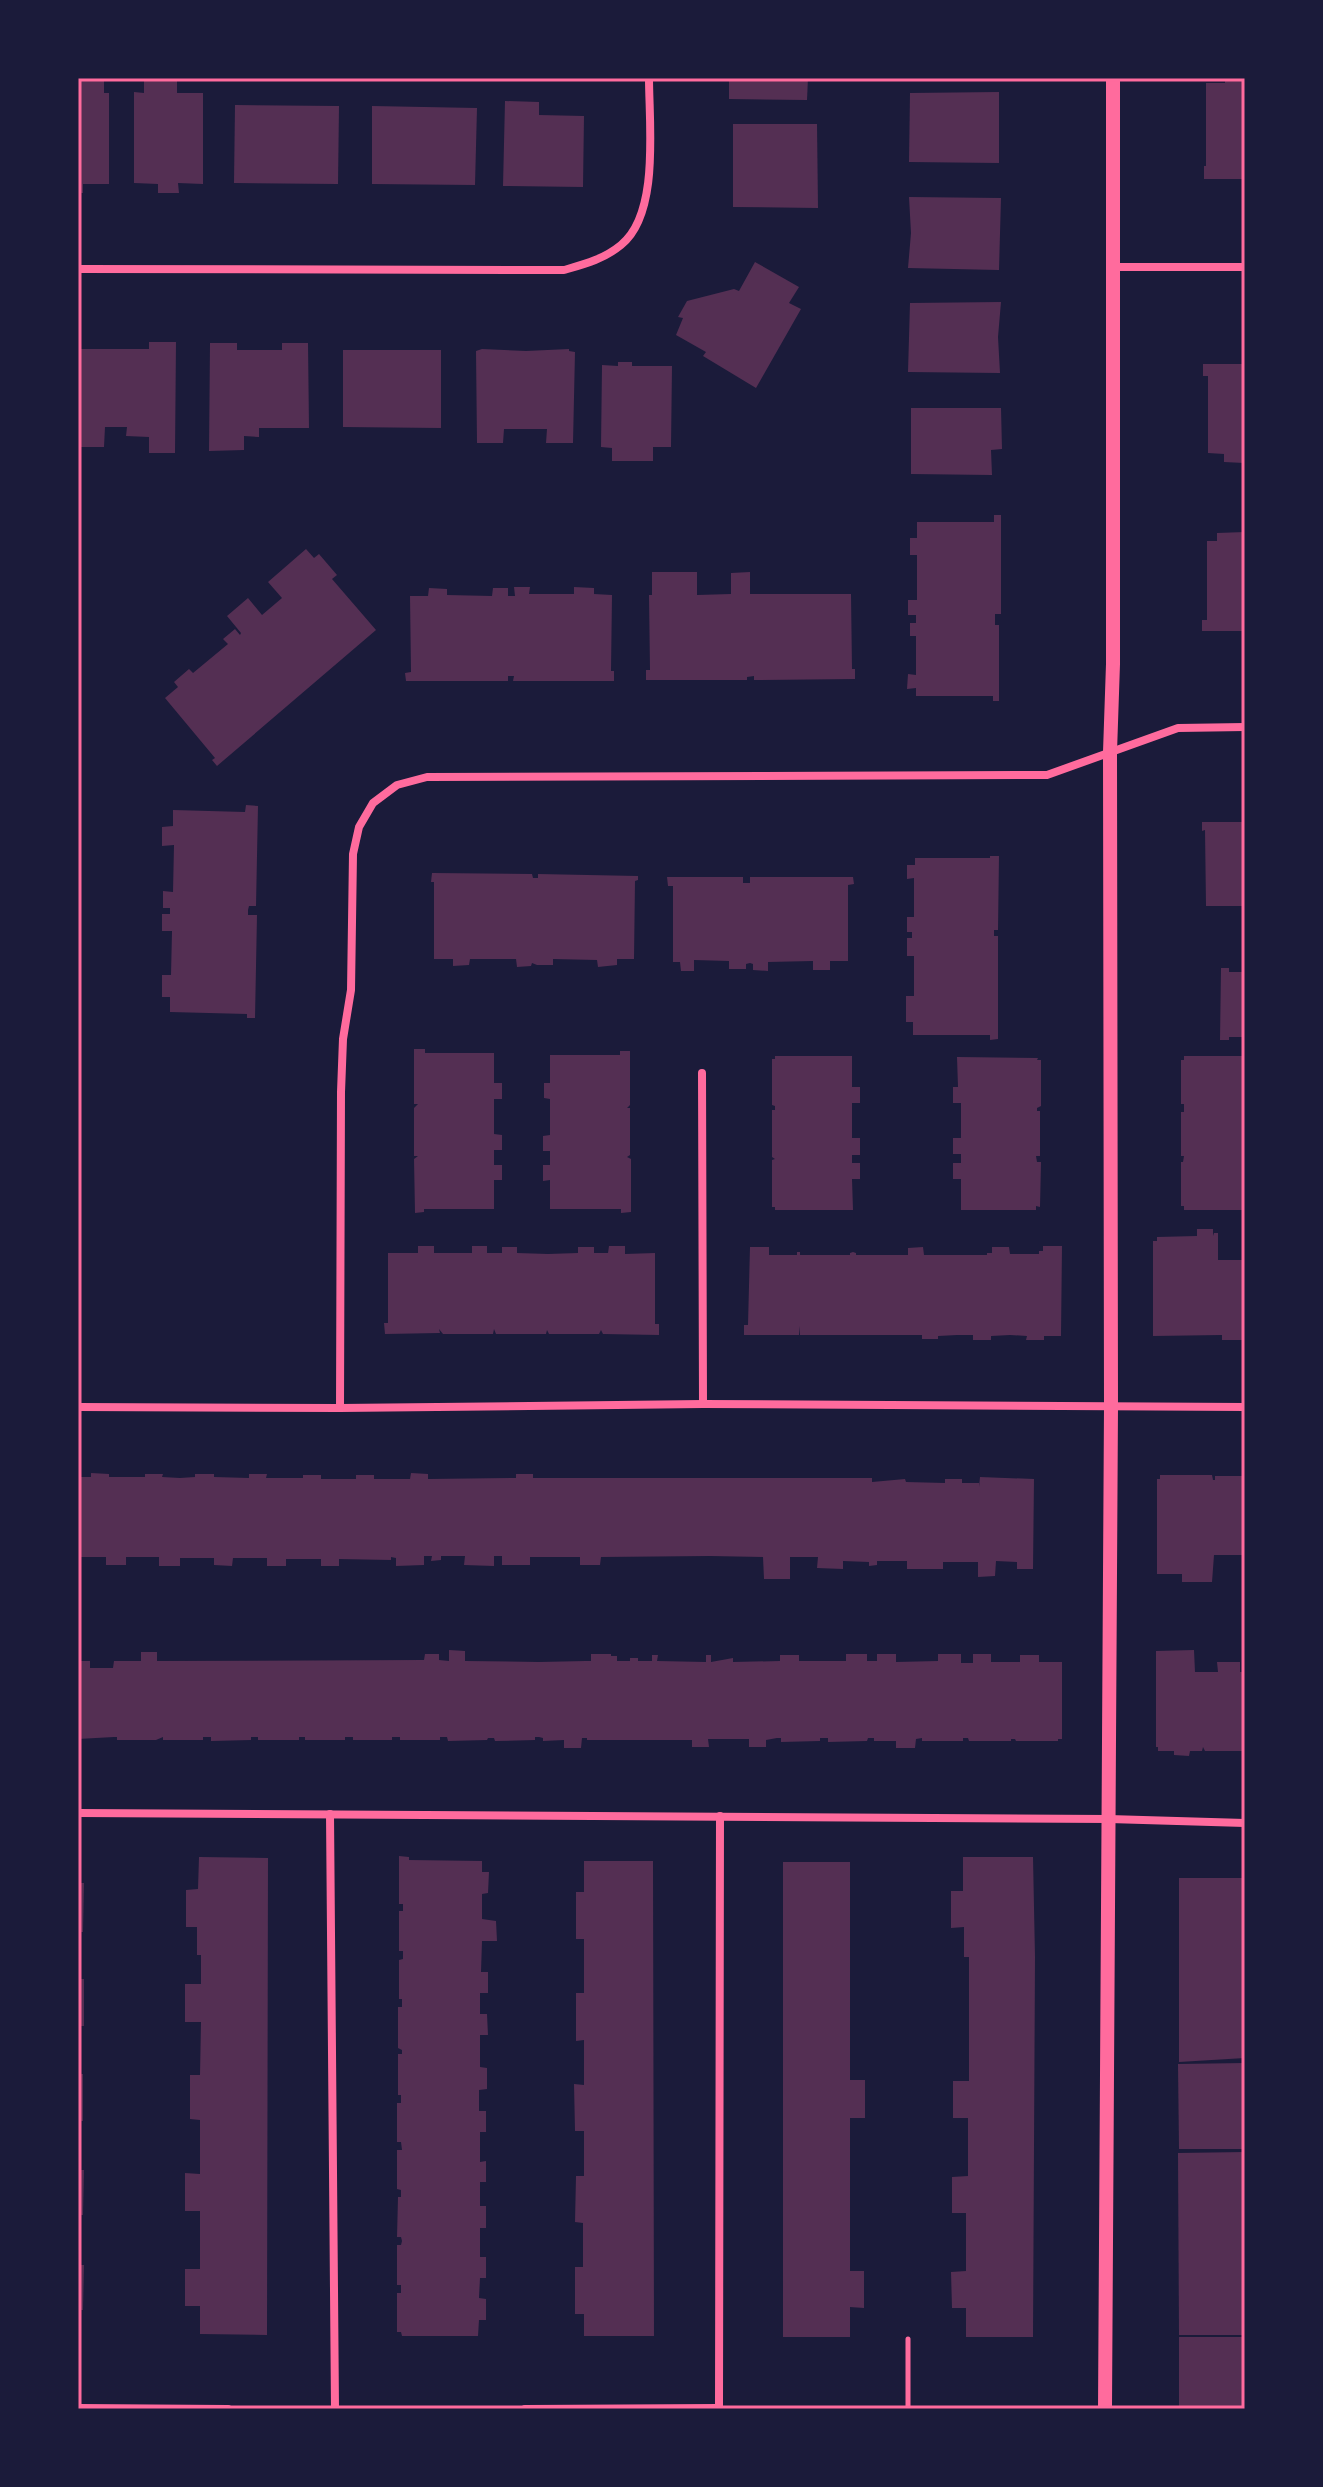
<svg xmlns="http://www.w3.org/2000/svg" width="1323" height="2487" font-family="Karla,sans-serif">
<style>
.building{fill:#542f53}
.lines{fill:none;stroke-linecap:round;stroke-linejoin:round}
.path{stroke:#ff6b9d;stroke-width:5}
.minor{stroke:#ff6b9d;stroke-width:8}
.tertiary{stroke:#ff6b9d;stroke-width:14}
.neatline{fill:none;stroke:#ff6b9d;stroke-width:3}
</style>
<rect width="100%" height="100%" fill="#1b1b3a"/>
<!-- building -->
<g class="building">
<path d="M729,78H808L807,100L729,99Z"/>
<path d="M1225,78H1245V179H1204V166H1206V83H1225Z"/>
<path d="M78,80H104V93H109V184H83V193H78Z"/>
<path d="M144,80H177V93H203V184L178,183L179,193H158V184L134,183V92L144,93Z"/>
<path d="M999,92V163L909,162L910,93Z"/>
<path d="M505,101L539,102V115L584,116L583,187L503,186Z"/>
<path d="M235,105L339,106L338,184L234,183Z"/>
<path d="M372,106L477,108L475,185L372,184Z"/>
<path d="M733,124H817L818,208L733,207Z"/>
<path d="M909,197L1001,198L999,270L908,268L911,233Z"/>
<path d="M755,262L799,287L789,303L801,309L756,388L703,356L706,352L676,335L683,318L678,317L687,301L734,289L739,291Z"/>
<path d="M1001,302L998,337L1000,373L908,372L910,303Z"/>
<path d="M149,342H176L175,453H149V437L126,436L127,427H105L104,447H78V349H149Z"/>
<path d="M210,343H237V350H282V343H308L309,428H259V437L244,436V450L209,451Z"/>
<path d="M482,349L526,351L569,349V351L575,352L573,443H546L547,429H504L503,443H477L476,351Z"/>
<path d="M343,350H441V428L343,427Z"/>
<path d="M618,362H632V366H672L671,447H653V461H612V448L601,447L602,365L618,366Z"/>
<path d="M1203,364H1245L1244,463L1224,462V454L1208,453V376H1203Z"/>
<path d="M911,408H1001L1002,449L991,450L992,475L911,474Z"/>
<path d="M994,515H1001V614H995V625H999V701H993V696H916V688L907,689L908,674L916,675V636H910V623H916V615H908V600H917V555H910V538H917V522H994Z"/>
<path d="M1245,532V631H1202V620H1207V541H1217V533Z"/>
<path d="M306,549L314,558L319,554L337,575L332,579L376,630L217,766L212,760L215,758L165,698L178,687L174,682L189,669L193,673L228,644L223,639L235,629L240,635L241,633L227,616L248,598L262,615L282,598L268,582Z"/>
<path d="M652,572H697V595L731,594V573L750,572V594H851L852,669H855V679L754,680V676L747,677V680H646V670H650L649,595H652Z"/>
<path d="M514,587H530L529,594H574V587L594,588V594L612,595L611,671H614V681H513L514,676H508V681H406L405,673L411,672L410,596H428L429,588L447,589V595L492,596L493,588H508V596H515Z"/>
<path d="M246,805L258,806L256,906H249L248,910V915H257L255,1018H247V1014L170,1012V997H162V975H171L172,931H162V914H170V908H163V891L173,892L174,845L162,846V827L173,826V810L245,812Z"/>
<path d="M1202,822H1245V906H1206L1205,830L1202,831Z"/>
<path d="M990,856H999L998,930H994V936H998V1039L990,1040V1035H913V1022H906V996H914V956H907V938H912V932H907V917H914V878L907,879V865H915V858H990Z"/>
<path d="M432,873L532,874L533,878H538V874L638,876V880L635,881L634,959H617V965L598,967L597,960L553,959V965H537L532,963L531,966L517,967L516,959H470L469,965L453,966V959H434V882H431Z"/>
<path d="M667,877H743V883H750V877H853L854,884L848,885V961H830V970H813V961L768,962V971L753,970V964L750,963L746,964V969H729V961L694,960V971H681L680,962H673V886H668Z"/>
<path d="M1221,968H1229V972H1245V1037H1229V1040H1220Z"/>
<path d="M414,1049H425V1053H494V1083H502V1099H494V1134L502,1135V1150H494V1165H502V1180H494V1209H424V1212L415,1213L414,1159L418,1156H414V1108L418,1104H414Z"/>
<path d="M620,1051H630V1105L627,1108H630V1155L627,1157L631,1159V1212L621,1213V1209H550V1180L543,1181V1165H550V1151H543V1136L550,1135V1099L544,1098V1083H550V1055H620Z"/>
<path d="M775,1056H852V1087H860V1103H852V1138H860V1155H852V1163H860V1179H852L853,1210H775V1207H772V1160L775,1159L772,1157V1110H775V1106L772,1105V1059H775Z"/>
<path d="M1184,1056H1245V1210H1184V1206H1181V1162H1183L1184,1156H1181V1112H1184V1104H1181V1060H1184Z"/>
<path d="M957,1057L1038,1058L1037,1060H1041V1106L1037,1108V1111H1040V1156H1036L1037,1162H1041L1040,1207L1036,1206V1210H961V1179H953V1163H961V1154H953V1138H961V1103H953V1087H958Z"/>
<path d="M1197,1229H1213V1236L1214,1233H1218V1260H1245V1340H1222V1335L1153,1336V1241H1157V1237L1197,1236Z"/>
<path d="M418,1246H434V1253H472V1246H487V1253H502V1247H517V1253L548,1254L578,1253V1247H594V1253H608L609,1246H625V1254L655,1253V1324H659V1335L603,1334L601,1330L599,1334H549L547,1330L546,1334H496L494,1329L493,1334H443L439,1329L440,1333L385,1334L384,1323H388V1253H418Z"/>
<path d="M1043,1246H1062L1061,1336H1044V1340H1026L1027,1336L1010,1335L991,1336V1340H973V1335H957L938,1336V1339H922V1335H800V1326L799,1335H744V1325H748L750,1247H769V1255H797V1252H800V1255H850V1253L853,1252L856,1253V1255H908V1248L923,1247L924,1255H987V1253H992V1247H1009L1010,1254H1039V1251H1043Z"/>
<path d="M91,1473L109,1474V1477H145V1474H163L162,1477L180,1478L195,1477V1474H214V1477L249,1478V1474H267L266,1478H303V1475H321V1479H356V1475H374V1479H410L411,1473L428,1474V1479L516,1478V1474H533V1478H872V1482L905,1479L906,1482L945,1483V1479H962V1483H979V1487L980,1477L1034,1479L1033,1569H1017V1562L996,1561L995,1576L978,1577V1562H943V1569H907V1561H877V1565L869,1566V1562L843,1561V1569L817,1568L818,1557H790V1579H764L763,1557L710,1556L601,1557L600,1565H580V1557H530V1565H502V1556H494V1566L464,1565L465,1556H441V1560L431,1561L432,1556H424V1565L396,1566V1558L391,1557V1560L339,1559V1566H321V1559H286V1566H267V1558H233L232,1566L214,1565V1558H180V1566H159V1557H126V1565H106V1557H78V1477H91Z"/>
<path d="M1160,1475H1212L1213,1480H1215V1476H1245V1555H1214L1212,1582H1182V1574H1157V1479H1160Z"/>
<path d="M449,1650L465,1651V1661L539,1662L586,1661H591V1654H611V1656H617V1661H630V1658H638V1661H652V1655H658L657,1661L706,1662V1655H711V1662L733,1658V1662L780,1661V1655H799V1661H846V1654H867V1661H877V1654H896V1662L938,1661V1654H961V1663H973V1654H991V1662H1020V1655H1039V1662H1062V1739H1058V1741H1016L1015,1739H1011V1741H969L968,1738H963V1741H922V1738L916,1739L915,1748H896V1741H874V1738H868L867,1741L828,1742V1738H820V1741L781,1742V1738H777L766,1740V1747H749V1739H708L709,1747H692V1740H587V1738H582L581,1748H564V1740L543,1741V1738L539,1737H535V1740L495,1741L494,1738H488L487,1740L448,1741L447,1737H440V1740H400V1737H392V1740H353V1737H345V1740H305V1737H299V1740H258V1737H251V1740L211,1741V1737H203V1740H163V1737L156,1740H117V1737H114L78,1739V1661H90V1668H113L114,1661H141V1652H157V1661L424,1660L425,1654H439V1660L449,1661Z"/>
<path d="M1194,1650L1195,1672H1218L1217,1662H1240V1672H1245V1751H1205L1203,1747L1202,1751H1190L1189,1756L1174,1755V1751H1158V1747H1156V1651Z"/>
<path d="M399,1856L409,1857V1860L482,1861V1872H489L488,1893L482,1894V1919L496,1921L497,1941H482L481,1972H488V1993H480V2014H487L488,2035H480V2067L487,2068V2089L479,2090V2111H486V2132H480V2162L486,2161V2182H480V2206H486V2228H480V2257H486V2278H480L479,2298L486,2299V2320H479L478,2336H402L401,2332H397V2293H401V2285H397V2245H401L402,2241L401,2237H397L398,2197H401V2190L397,2189V2150H402L401,2142H397V2103H401V2095H398V2054H402V2050L398,2048V2007H402V1999H399V1960L403,1959V1951H399V1911H403V1904H399Z"/>
<path d="M199,1857L268,1858L267,2335L200,2334V2306H185V2269H200V2211H185V2173L200,2174V2120L190,2119V2075H200L201,2022H185V1984H201V1955H197V1927H186V1890L198,1889Z"/>
<path d="M963,1857H1033L1035,1957L1033,2337H966V2308H952L951,2272L966,2271V2213H952V2177L968,2176V2118H953V2081H969V1957H964V1927L951,1928V1891H963Z"/>
<path d="M584,1861H653L654,2336H584V2314H575V2267H583V2223L575,2222L576,2176H584V2131H575L574,2084L584,2085V2040L576,2041V1993H584V1939H576V1892H584Z"/>
<path d="M783,1862H850V2080H865V2118H850V2271H864V2308L850,2307V2337H783Z"/>
<path d="M1179,1878H1245V2058L1179,2062Z"/>
<path d="M78,1883H84L83,1932H78Z"/>
<rect x="78" y="1979" width="6" height="47"/>
<path d="M1245,2063V2149H1179L1178,2064Z"/>
<rect x="78" y="2074" width="5" height="47"/>
<path d="M1245,2152V2335H1179L1178,2153Z"/>
<path d="M78,2170H84L83,2215H78Z"/>
<path d="M78,2265H84L83,2310H78Z"/>
<rect x="1179" y="2337" width="66" height="72"/>
</g>
<g class="lines">
<!-- path -->
<path class="path" d="M908,2339V2409"/>
<!-- minor -->
<g class="minor">
<path d="M1113,267H1245"/>
<path d="M78,269L564,270C585,264 604,259 621,245C660,214 649,124 649,78"/>
<path d="M702,1073L703,1404"/>
<path d="M78,1407L340,1408L703,1404L1245,1407"/>
<path d="M340,1408L341,1092L343,1039L351,990L353,854L359,827L373,803L397,785L427,777L1047,775L1178,728L1245,727"/>
<path d="M78,1813L1109,1819L1245,1823"/>
<path d="M330,1814L335,2409"/>
<path d="M78,2408L228,2409"/>
<path d="M525,2409L719,2408"/>
<path d="M719,2409L720,1816"/>
</g>
<!-- tertiary -->
<path class="tertiary" d="M1105,2409L1111,1406L1110,752L1113,664V78"/>
</g>
<!-- border -->
<rect width="1323" height="2487" fill="none" stroke="#1b1b3a" stroke-width="160"/>
<rect x="80" y="80" width="1163" height="2327" class="neatline"/>
</svg>
